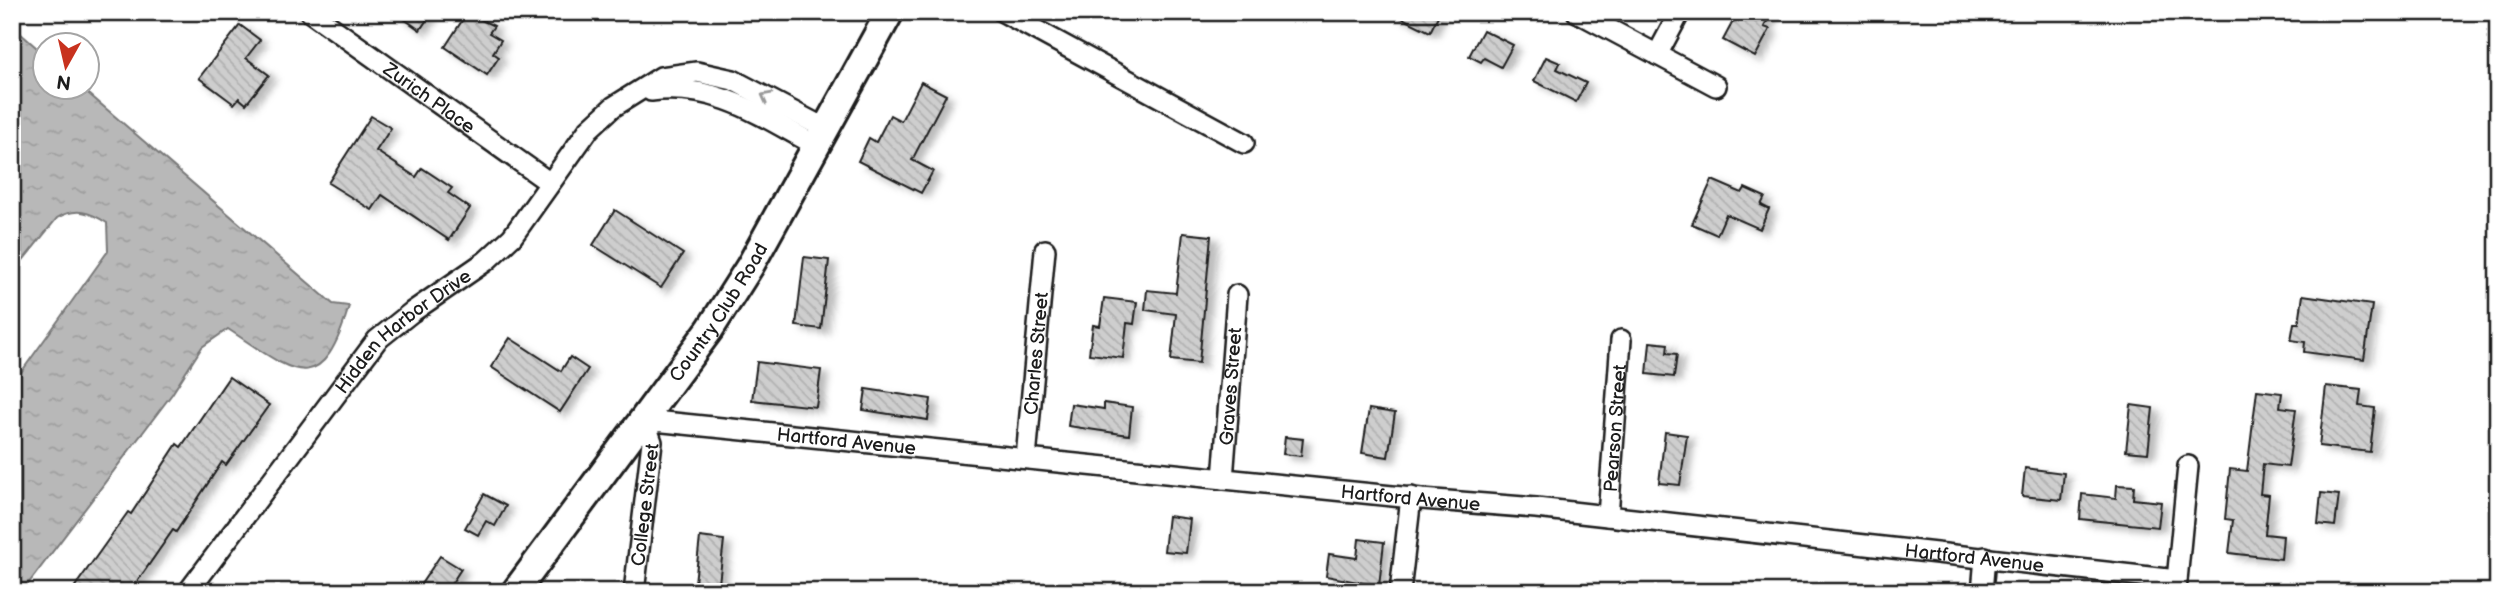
<svg xmlns="http://www.w3.org/2000/svg" width="2510" height="604" font-family="'Balsamiq Sans',sans-serif">
<style>
.water{fill:url(#water-ripples);stroke:#7a7a7a;stroke-width:2}
.building{fill:url(#building-back-hatch);stroke:#1c1c1c;stroke-width:2;filter:url(#shadow)}
.lines{fill:none;stroke-linecap:round;stroke-linejoin:round}
.street-casing{stroke:#1c1c1c;stroke-width:24}
.secondary-casing{stroke:#1c1c1c;stroke-width:32}
.street{stroke:#fff;stroke-width:19}
.secondary{stroke:#fff;stroke-width:26}
.oneway{stroke:#999}
.labels{text-anchor:middle;stroke-width:6;stroke-linejoin:round;paint-order:stroke}
.street-label{font-size:19px;fill:#1c1c1c;stroke:#fff}
</style>
<defs>
<pattern id="water-ripples" width="26" height="14" patternUnits="userSpaceOnUse" patternTransform="scale(1.75)"><rect width="26" height="14" fill="#b8b8b8"/><path d="M2 4q2-2 4 0t4 0M15 11q2-2 4 0t4 0" fill="none" stroke="#9e9e9e"/></pattern>
<pattern id="building-back-hatch" width="6" height="6" patternUnits="userSpaceOnUse" patternTransform="scale(1.75)"><rect width="6" height="6" fill="#cecece"/><path d="M-1 5l2 2M0 0l6 6M5-1l2 2" fill="none" stroke="#b0b0b0"/></pattern>
<filter id="shadow"><feDropShadow dx="7" dy="4.5" stdDeviation="3.5" flood-color="#0004"/></filter>
</defs>
<rect width="100%" height="100%" fill="#fff"/>
<filter id="ink" filterUnits="userSpaceOnUse"><feTurbulence type="fractalNoise" baseFrequency=".0143" numOctaves="2"/><feDisplacementMap in="SourceGraphic" scale="14" xChannelSelector="R" yChannelSelector="G"/><feConvolveMatrix kernelMatrix="1 2 1 2 8 2 1 2 1" color-interpolation-filters="sRGB"/></filter>
<g filter="url(#ink)">
<!-- water -->
<path class="water" d="M12,26L45,55L46,88H82L333,304L349,306C321,403 292,371 228,329L202,347L172,394L22,592H12V385L108,251L107,223C90,212 76,207 57,218L12,274Z"/>
<!-- building -->
<g class="building">
<path d="M394,12H432L420,30Z"/>
<path d="M1390,12H1440L1430,32Z"/>
<path d="M1738,12H1772L1764,27L1770,29L1755,57L1723,40Z"/>
<path d="M467,13L494,26L489,33L501,40L493,53L499,57L487,75L445,47Z"/>
<path d="M240,25L260,40L246,58L269,75L246,104L239,98L234,104L199,78Z"/>
<path d="M1483,30L1513,45L1501,67L1484,58L1481,62L1469,56Z"/>
<path d="M1546,57L1560,63L1557,69L1586,83L1576,102L1534,81Z"/>
<path d="M921,82L946,95L912,160L933,171L921,193L858,161L869,138L876,142L890,115L901,121Z"/>
<path d="M371,116L391,128L376,151L416,177L422,168L452,188L448,193L470,208L449,240L382,195L372,210L328,183Z"/>
<path d="M1712,180L1742,193L1745,188L1765,197L1761,205L1769,209L1760,229L1726,214L1717,235L1692,224Z"/>
<path d="M615,210L683,254L661,288L593,245Z"/>
<path d="M1183,233L1211,236L1199,363L1171,360L1176,314L1145,310L1147,290L1176,293Z"/>
<path d="M804,257L829,260L821,329L796,326Z"/>
<path d="M2303,295L2372,305L2364,360L2304,352L2305,342L2291,340L2294,323H2299Z"/>
<path d="M1104,298L1137,302L1134,324L1127,323L1123,358L1089,354L1093,325L1100,326Z"/>
<path d="M510,338L561,371L570,357L588,369L560,412L491,367Z"/>
<path d="M1650,342L1668,344L1667,353L1677,354L1674,377L1647,374Z"/>
<path d="M757,362L821,370L816,407L752,400Z"/>
<path d="M229,377L269,405L226,465L222,462L176,532L173,530L130,592H71L128,512L131,514L177,444L181,447Z"/>
<path d="M2326,386L2361,390L2359,406L2375,408L2370,452L2319,446Z"/>
<path d="M866,389L931,399L928,420L863,410Z"/>
<path d="M2257,390L2282,393L2280,407L2296,409L2288,467L2263,464L2260,494L2269,495L2265,534L2283,536L2281,559L2229,553L2233,520L2225,519L2230,469L2247,471Z"/>
<path d="M1104,403L1132,407L1129,435L1068,426L1071,404L1104,409Z"/>
<path d="M2131,405L2153,408L2148,453L2126,451Z"/>
<path d="M1369,409L1395,413L1388,457L1362,453Z"/>
<path d="M1665,432L1687,435L1680,485L1659,483Z"/>
<path d="M1285,437L1303,439L1301,456L1283,454Z"/>
<path d="M2025,468L2064,473L2061,500L2022,496Z"/>
<path d="M2117,485L2134,486L2133,499L2161,502L2158,527L2080,519L2082,494L2116,498Z"/>
<path d="M2321,493L2339,495L2335,526L2318,524Z"/>
<path d="M484,494L506,506L495,526L486,521L478,535L465,528Z"/>
<path d="M1168,516L1190,519L1186,553L1164,551Z"/>
<path d="M700,537L724,540L718,592H694Z"/>
<path d="M1359,539L1384,542L1379,586L1326,576L1329,554L1357,558Z"/>
<path d="M440,556L461,569L446,592H427L419,587Z"/>
</g>
<g class="lines">
<defs>
<g id="street">
<path id="s1" d="M310,12L550,183"/>
<path d="M1003,12L1244,143"/>
<path d="M1577,12L1716,86"/>
<path d="M1657,55L1680,12"/>
<path d="M651,91C717,83 761,116 817,146"/>
<path id="s2" d="M1026,458L1045,250"/>
<path id="s3" d="M1223,479L1237,295"/>
<path id="s4" d="M1608,516L1621,340"/>
<path d="M2176,591L2188,466"/>
<path id="s5" d="M188,592L377,340L412,312L486,261L512,237L589,129L613,107L661,77L697,72L733,80L826,129"/>
<path id="s6" d="M634,592L652,442L644,420L1422,499L1536,508L2177,580"/>
<path d="M1400,592L1411,497"/>
<path d="M1982,592L1985,557"/>
</g>
<g id="secondary">
<path id="s7" d="M515,592L710,329L750,266L890,12"/>
</g>
</defs>
<!-- street casing -->
<use href="#street" class="street-casing"/>
<!-- secondary casing -->
<use href="#secondary" class="secondary-casing"/>
<!-- street -->
<use href="#street" class="street"/>
<!-- secondary -->
<use href="#secondary" class="secondary"/>
</g>
<!-- one-way arrows -->
<defs><path id="oneway-chevron" d="M-2-3.5L2.5 0L-2 3.5" fill="none" stroke-width="1.6" stroke-linecap="round" stroke-linejoin="round" transform="scale(1.75)"/></defs>
<use class="oneway" href="#oneway-chevron" transform="translate(766 97) rotate(-152)"/>
</g>
<g class="labels">
<!-- street labels -->
<g class="street-label">
<text dy="7" stroke="none"><textPath href="#s1" startOffset="147">Zurich Place</textPath></text>
<text dy="7" stroke="none"><textPath href="#s7" startOffset="346">Country Club Road</textPath></text>
<text dy="7" stroke="none"><textPath href="#s5" startOffset="340">Hidden Harbor Drive</textPath></text>
<text dy="7" stroke="none"><textPath href="#s2" startOffset="105">Charles Street</textPath></text>
<text dy="7" stroke="none"><textPath href="#s3" startOffset="93">Graves Street</textPath></text>
<text dy="7" stroke="none"><textPath href="#s4" startOffset="88">Pearson Street</textPath></text>
<text dy="7" stroke="none"><textPath href="#s6" startOffset="378">Hartford Avenue</textPath></text>
<text dy="7" stroke="none"><textPath href="#s6" startOffset="945">Hartford Avenue</textPath></text>
<text dy="7" stroke="none"><textPath href="#s6" startOffset="88">College Street</textPath></text>
<text dy="7" stroke="none"><textPath href="#s6" startOffset="1512">Hartford Avenue</textPath></text>
</g>
</g>
<!-- margin -->
<rect width="2510" height="604" fill="none" stroke="#fff" stroke-width="42"/>
<rect x="21" y="21" width="2468" height="562" fill="none" stroke="#1c1c1c" stroke-width="2.5" filter="url(#ink)"/>
<!-- north arrow -->
<g transform="translate(66 66) rotate(188)"><circle r="33" fill="#ffffff" stroke="#a4a4a4" stroke-width="2"/>
<path d="M0-5L12 26L0 18L-12 26Z" fill="#c8321e"/>
<text y="-10" font-size="19" font-weight="bold" text-anchor="middle" fill="#1c1c1c">N</text>
</g>
</svg>
